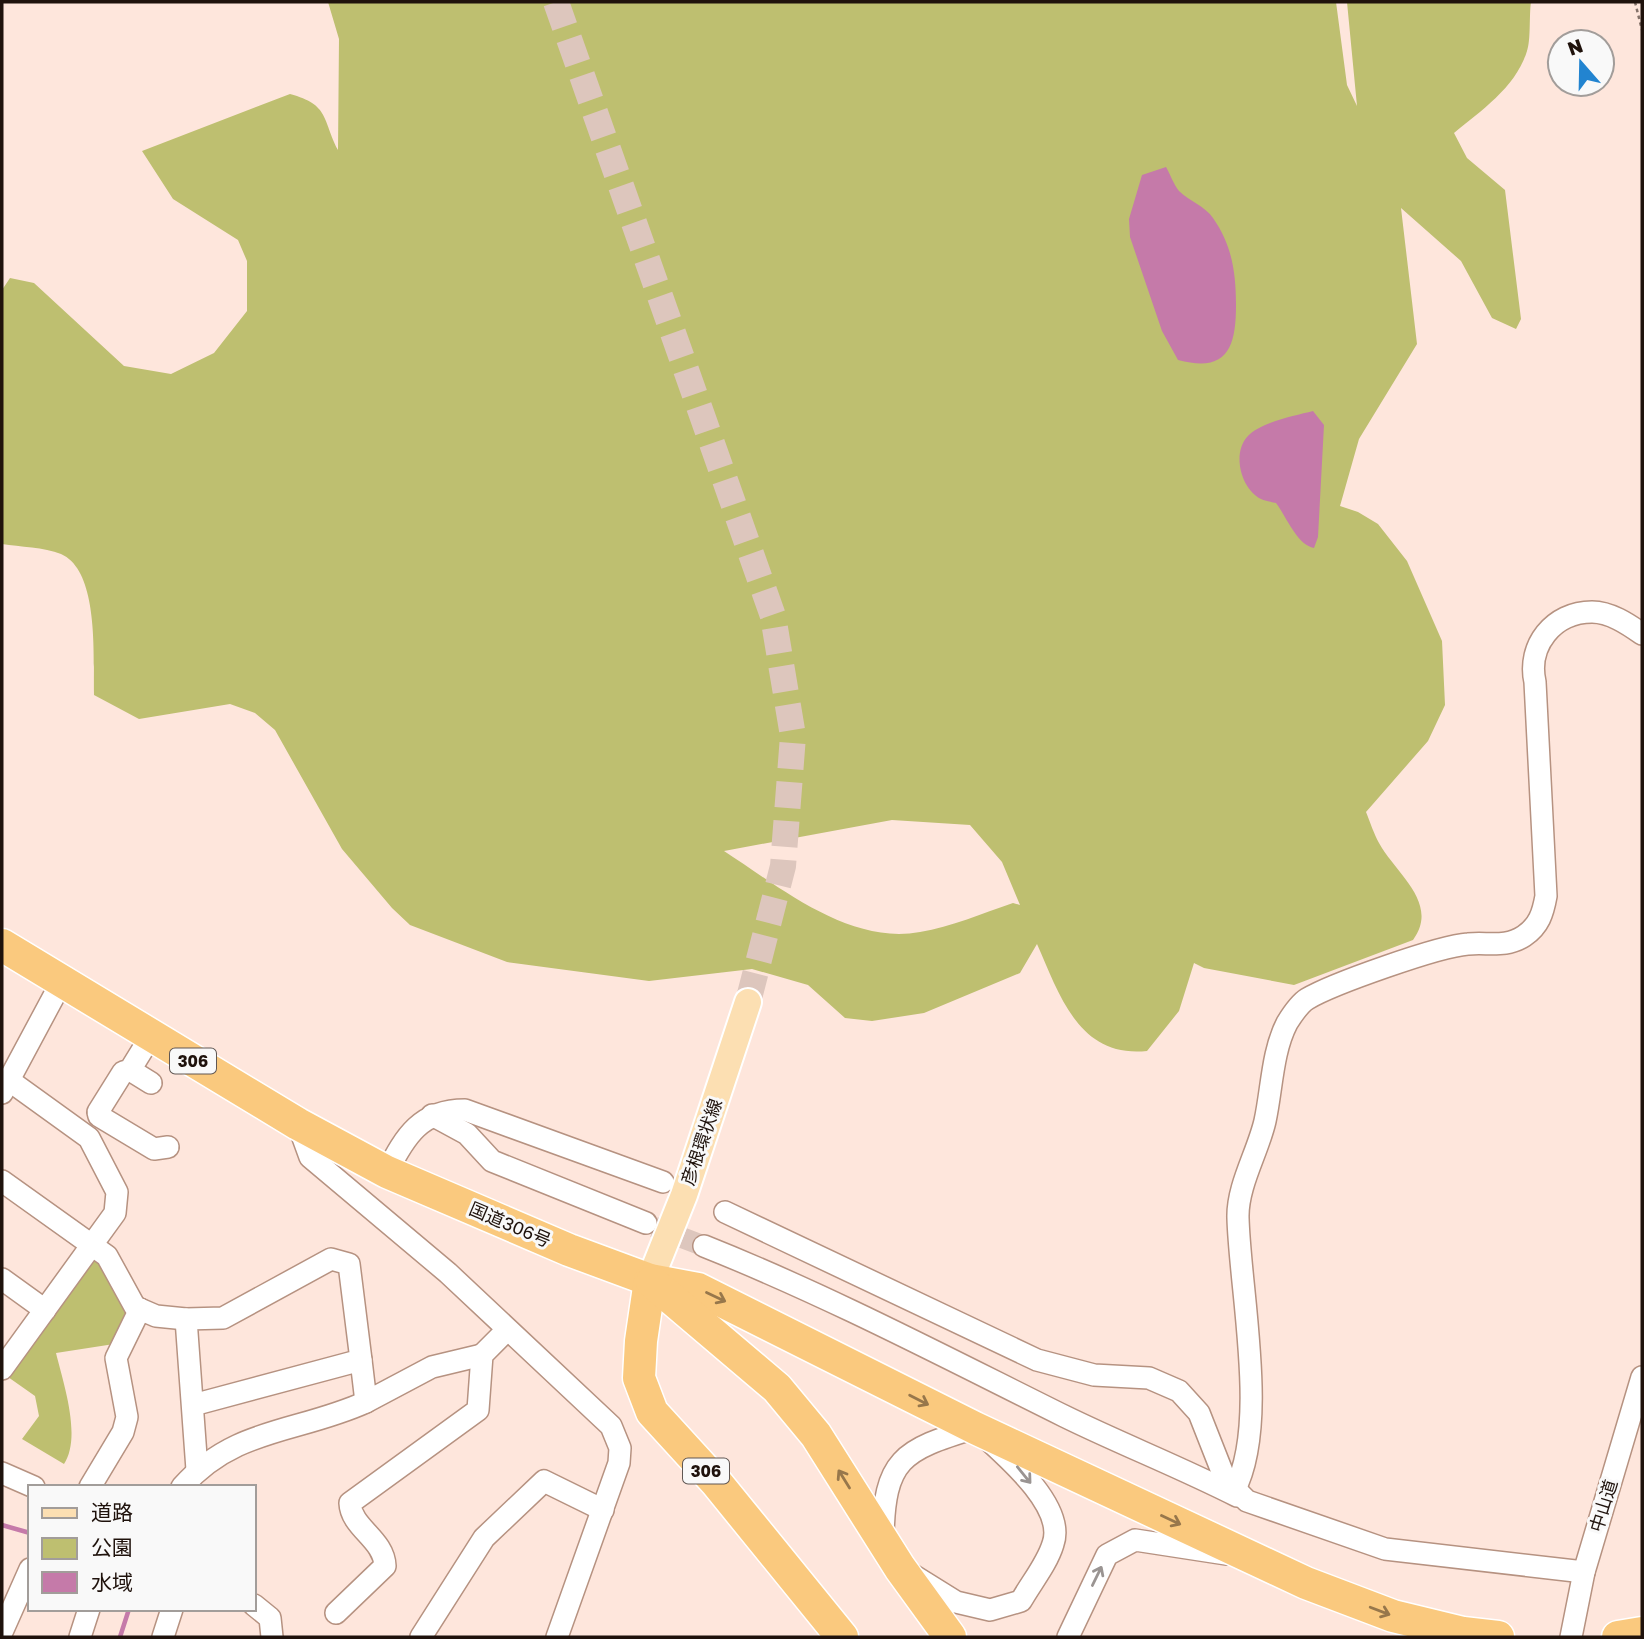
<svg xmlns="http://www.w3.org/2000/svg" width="1644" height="1639" font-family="'Golos Text','Noto Sans JP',sans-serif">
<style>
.green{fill:#bebf70;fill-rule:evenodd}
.water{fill:#c57aa9}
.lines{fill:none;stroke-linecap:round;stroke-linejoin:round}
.stream{stroke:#c57aa9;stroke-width:4.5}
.minor-tunnel{stroke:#ddc6bd;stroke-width:21;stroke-dasharray:21 10;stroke-linecap:butt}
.major-tunnel{stroke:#ddc6bd;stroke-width:26;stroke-dasharray:26 13;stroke-linecap:butt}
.minor-casing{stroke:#b69281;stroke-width:24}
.major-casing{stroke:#fff;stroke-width:30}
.highway-casing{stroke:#fff;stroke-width:35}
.path{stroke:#84726a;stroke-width:2.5;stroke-dasharray:3.5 3.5;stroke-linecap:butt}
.minor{stroke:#fff;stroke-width:21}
.major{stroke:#fcdfb2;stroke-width:26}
.highway{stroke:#fac97e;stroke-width:32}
.oneway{stroke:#97774b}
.oneway2{stroke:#9a9492}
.labels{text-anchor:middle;stroke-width:6;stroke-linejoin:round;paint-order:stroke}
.shield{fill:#f9f9f9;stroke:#605753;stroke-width:2}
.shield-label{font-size:16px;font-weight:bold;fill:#1f120c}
.street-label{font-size:18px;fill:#1f120c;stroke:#f9f9f9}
</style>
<rect width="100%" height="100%" fill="#fee6dc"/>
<!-- green -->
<g class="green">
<path d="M328,2H1336L1347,85L1357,106L1347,2H1531C1529,15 1531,40 1527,51C1516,87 1482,110 1454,133L1467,158L1505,190L1521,319L1516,329L1492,318L1461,261L1401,208L1417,344L1359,439L1340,506L1358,512L1378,524L1407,561L1442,641L1445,705L1428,741L1366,812C1370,822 1374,834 1379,843C1396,874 1440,903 1413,940L1294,985L1204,968L1194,963L1179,1011L1147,1051C1079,1058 1060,996 1037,944L1020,973L924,1013L872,1021L845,1018L808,985L752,969L649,981L507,962L410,925L392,908L342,849L275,730L255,713L230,704L139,719L94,695C93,659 100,571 61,554C44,547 20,547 2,544V290L10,278L34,283L124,366L171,374L214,353L247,311V261L238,240L173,199L142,151L290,94C330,105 322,119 338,150L339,39ZM892,820L970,825L1002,862L1020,905L1013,903C983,913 951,927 920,932C849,945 781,888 724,851Z"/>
<path d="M94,1257L102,1259L130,1312L114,1344L56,1353C63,1382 82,1437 64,1464L22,1439L39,1416L35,1396L8,1377Z"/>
</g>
<!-- water -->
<g class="water">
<path d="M1166,167C1170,174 1174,185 1179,191C1189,201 1205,206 1213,218C1232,245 1236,273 1236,305C1236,348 1227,373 1178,360L1162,331L1130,237L1129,219L1142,175Z"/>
<path d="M1313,411L1324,425L1318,537L1314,548C1297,545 1286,516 1276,503C1272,502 1265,501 1261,499C1241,489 1232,454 1247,437C1260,422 1294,416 1313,411Z"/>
</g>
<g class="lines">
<!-- stream -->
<g class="stream">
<path d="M2,1525L30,1533"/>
<path d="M120,1637L129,1609"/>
</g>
<!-- minor-tunnel -->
<path class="minor-tunnel" d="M654,1227L704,1246"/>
<!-- major-tunnel -->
<path class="major-tunnel" d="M556,2L773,616L793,736L783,866L748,1002"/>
<defs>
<g id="minor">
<path d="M151,1036L130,1070L123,1072L98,1112L99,1116L154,1149L168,1147"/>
<path d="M130,1070L151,1083"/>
<path d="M2,1093L62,981"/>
<path d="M432,1115L467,1134L492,1161L646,1223"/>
<path d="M298,1124L310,1157L448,1273L611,1426L620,1448L619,1463L557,1637"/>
<path d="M387,1172C405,1136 421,1110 465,1110L663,1182"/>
<path d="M2,1181L107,1256L135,1307L156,1316L186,1319"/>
<path d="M725,1212L1037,1360L1094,1375L1149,1378L1179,1391L1199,1413L1225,1479L1247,1501L1385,1549L1584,1572"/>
<path d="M704,1246C827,1295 945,1357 1064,1416C1121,1444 1180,1467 1237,1496"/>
<path d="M2,1279L45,1310"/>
<path d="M361,1360L366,1402L432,1367L482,1355"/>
<path d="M2,1369L115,1213L117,1192L89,1138L10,1081"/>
<path d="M193,1405L361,1360L349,1264L331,1259L223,1318L186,1319L197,1470"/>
<path d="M2,1473L34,1487"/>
<path d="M90,1487L123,1432L127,1417L116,1358L140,1309"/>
<path d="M182,1487C235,1427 298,1433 366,1402"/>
<path d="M1234,1491C1269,1425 1240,1293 1238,1218C1237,1186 1258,1152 1265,1121C1272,1089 1272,1052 1287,1023C1292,1015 1299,1004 1307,999C1332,984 1439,946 1468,944C1488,942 1506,948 1524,936C1539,926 1543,913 1546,896L1535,682C1527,646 1553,612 1592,612C1610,612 1628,624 1642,634"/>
<path d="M883,1539C884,1459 902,1450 975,1428C1000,1451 1067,1505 1053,1544C1047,1564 1031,1583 1021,1601L990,1610L956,1602L911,1574"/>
<path d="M254,1605L270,1618L272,1637"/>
<path d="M336,1613L385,1566C384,1539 351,1528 350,1503L478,1410L482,1355L506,1331"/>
<path d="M2,1632L30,1569"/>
<path d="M80,1637L89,1609"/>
<path d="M163,1637L172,1609"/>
<path d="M421,1637L484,1538L544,1481L603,1510"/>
<path d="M1068,1637L1107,1555L1135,1540L1226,1554"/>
<path d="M1571,1637L1584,1572L1642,1377"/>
</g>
<path id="major" d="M650,1280L684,1195L748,1002"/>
<g id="highway">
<path d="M2,945L298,1124L387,1172L569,1250L650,1280L698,1289L975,1428L1306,1583L1393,1616L1463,1633L1498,1637"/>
<path d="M650,1280L641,1341L639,1378L652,1412L716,1482L842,1637"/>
<path d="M652,1282L777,1388L816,1435L900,1568L950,1637"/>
<path d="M1618,1637L1642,1633"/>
</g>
</defs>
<!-- minor casing -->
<use href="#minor" class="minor-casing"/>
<!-- major casing -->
<use href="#major" class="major-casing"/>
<!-- highway casing -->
<use href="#highway" class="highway-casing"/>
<!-- path -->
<path class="path" d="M1635,2L1642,30"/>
<!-- minor -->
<use href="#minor" class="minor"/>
<!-- major -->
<use href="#major" class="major"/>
<!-- highway -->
<use href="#highway" class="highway"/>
</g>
<!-- one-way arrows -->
<defs><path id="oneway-shaft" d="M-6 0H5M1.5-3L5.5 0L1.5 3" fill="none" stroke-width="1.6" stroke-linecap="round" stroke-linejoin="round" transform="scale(1.75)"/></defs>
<g class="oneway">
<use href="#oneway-shaft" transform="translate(716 1297) rotate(25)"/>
<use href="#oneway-shaft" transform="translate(919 1400) rotate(27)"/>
<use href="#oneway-shaft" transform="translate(844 1479) rotate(-122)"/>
<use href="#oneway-shaft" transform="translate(1171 1520) rotate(25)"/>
<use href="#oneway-shaft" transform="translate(1380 1611) rotate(21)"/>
</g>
<g class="oneway2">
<use href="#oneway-shaft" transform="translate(1024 1475) rotate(51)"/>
<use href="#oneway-shaft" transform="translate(1097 1576) rotate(-64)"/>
</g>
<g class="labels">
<!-- shield labels -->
<g class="shield">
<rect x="170" y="1048.5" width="46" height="25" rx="5"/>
<rect x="683" y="1458.5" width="46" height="25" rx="5"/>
</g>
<g class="shield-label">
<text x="193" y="1067">306</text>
<text x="706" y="1477">306</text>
</g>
<!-- street labels -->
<g class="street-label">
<text transform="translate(702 1142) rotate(-71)" y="6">彦根環状線</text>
<text transform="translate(510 1225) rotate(23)" y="6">国道306号</text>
<text transform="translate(1604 1506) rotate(-73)" y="6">中山道</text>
</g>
</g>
<!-- border -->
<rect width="1644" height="1639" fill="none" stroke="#1f120c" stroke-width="7"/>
<!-- legend -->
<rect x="28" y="1485" width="228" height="126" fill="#f9f9f9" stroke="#a29d9a" stroke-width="2"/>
<rect x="42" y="1508" width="35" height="10" fill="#fcdfb2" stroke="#a29d9a" stroke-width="2"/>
<text x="91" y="1520" font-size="21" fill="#1f120c">道路</text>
<rect x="42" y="1538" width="35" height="21" fill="#bebf70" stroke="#a29d9a" stroke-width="2"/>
<text x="91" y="1555" font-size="21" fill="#1f120c">公園</text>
<rect x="42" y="1572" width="35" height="21" fill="#c57aa9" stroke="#a29d9a" stroke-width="2"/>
<text x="91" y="1590" font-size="21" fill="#1f120c">水域</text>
<!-- north arrow -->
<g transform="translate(1581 63) rotate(340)"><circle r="33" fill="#f9f9f9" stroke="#a29d9a" stroke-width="2"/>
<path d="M0-5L12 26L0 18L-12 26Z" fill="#2284d0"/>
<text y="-10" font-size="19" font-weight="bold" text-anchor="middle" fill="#1f120c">N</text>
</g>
</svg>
